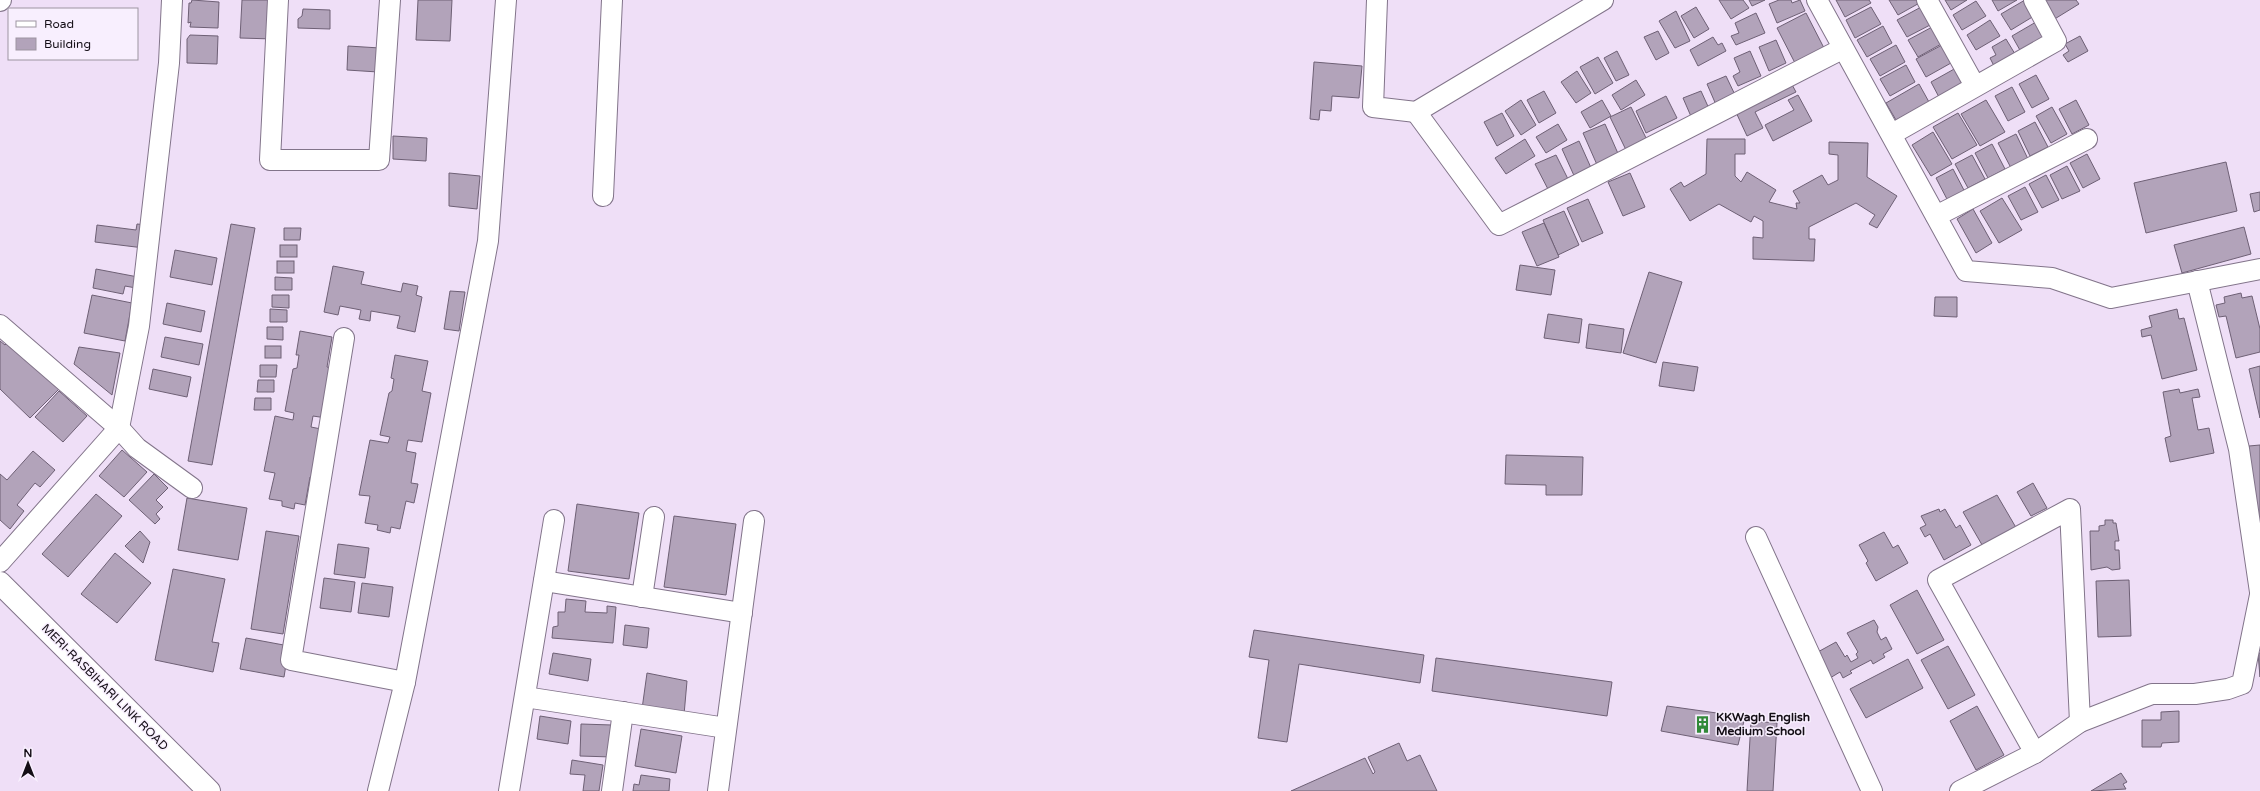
<svg xmlns="http://www.w3.org/2000/svg" width="2260" height="791" font-family="'Varela Round',sans-serif">
<style>
.building{fill:#b2a3ba;stroke:#6e6075}
.lines{fill:none;stroke-linecap:round;stroke-linejoin:round}
.minor-casing{stroke:#82748a;stroke-width:22}
.secondary-casing{stroke:#82748a;stroke-width:24}
.minor{stroke:#fff;stroke-width:20}
.secondary{stroke:#fff;stroke-width:22}
.labels{text-anchor:middle;stroke-width:3;stroke-linejoin:round;paint-order:stroke}
.street-label{font-size:12px;fill:#140e16;stroke:#f8effe}
.poi-label{font-size:12px;font-weight:bold;fill:#140e16;stroke:#f8effe;text-anchor:start}
</style>
<rect width="100%" height="100%" fill="#efdff7"/>
<!-- building -->
<g class="building">
<path d="M192,0L219,2L218,28L190,27L191,22L188,23L189,3H191Z"/>
<path d="M242,0H274L273,39L240,38Z"/>
<path d="M418,0H452L450,41L416,40Z"/>
<path d="M1719,0H1743L1749,8L1731,19Z"/>
<path d="M1749,0H1765L1752,6Z"/>
<path d="M1779,0H1791L1792,3L1800,0L1805,11L1777,23L1769,4Z"/>
<path d="M1836,0H1869L1871,3L1845,17Z"/>
<path d="M1889,0H1922L1923,1L1898,15Z"/>
<path d="M1945,0H1967L1951,10Z"/>
<path d="M1992,0H2017L1998,11Z"/>
<path d="M2025,0L2034,16L2011,30L2001,14Z"/>
<path d="M2042,0H2076L2079,4L2053,20Z"/>
<path d="M1976,1L1986,16L1962,30L1953,15Z"/>
<path d="M1923,6L1932,24L1907,37L1897,20Z"/>
<path d="M1696,7L1709,29L1694,38L1681,16Z"/>
<path d="M1871,7L1881,24L1855,38L1846,20Z"/>
<path d="M303,9L330,10V29L298,28V19L302,16Z"/>
<path d="M1676,11L1690,41L1675,48L1659,21Z"/>
<path d="M1756,13L1765,33L1736,45L1731,36L1739,33L1735,23Z"/>
<path d="M1806,13L1824,48L1795,63L1777,28Z"/>
<path d="M1990,20L2000,36L1976,50L1967,35Z"/>
<path d="M2036,22L2045,37L2021,52L2012,36Z"/>
<path d="M1883,26L1892,43L1867,57L1857,40Z"/>
<path d="M1934,26L1943,43L1918,57L1908,40Z"/>
<path d="M1658,31L1669,53L1656,60L1644,37Z"/>
<path d="M190,35L218,36L217,64L187,63V39Z"/>
<path d="M2080,36L2088,51L2068,62L2063,55L2069,51L2065,44Z"/>
<path d="M1713,37L1718,45L1722,43L1726,51L1698,66L1690,50Z"/>
<path d="M2006,39L2015,54L1994,66L1990,58L1996,55L1992,47Z"/>
<path d="M1776,40L1786,63L1769,71L1759,47Z"/>
<path d="M1896,45L1905,62L1880,76L1870,59Z"/>
<path d="M1942,45L1951,63L1926,77L1916,59Z"/>
<path d="M348,46L380,48L378,72L347,70Z"/>
<path d="M1617,51L1629,75L1616,81L1604,58Z"/>
<path d="M1750,51L1761,76L1738,86L1733,76L1740,72L1734,58Z"/>
<path d="M1598,57L1613,83L1595,94L1580,67Z"/>
<path d="M1314,62L1362,66L1359,98L1332,96L1331,111L1320,110L1319,120L1310,119Z"/>
<path d="M1906,65L1915,82L1890,96L1880,79Z"/>
<path d="M1956,68L1966,86L1940,99L1931,82Z"/>
<path d="M1577,71L1591,93L1576,103L1561,82Z"/>
<path d="M2036,75L2049,99L2032,108L2019,84Z"/>
<path d="M1726,76L1737,99L1717,107L1707,84Z"/>
<path d="M1636,80L1645,95L1621,110L1612,95Z"/>
<path d="M1790,81L1796,92L1755,112L1763,128L1747,136L1734,108Z"/>
<path d="M1919,84L1929,102L1896,120L1886,103Z"/>
<path d="M2012,87L2025,112L2008,121L1995,96Z"/>
<path d="M1544,91L1556,113L1539,123L1527,100Z"/>
<path d="M1701,91L1711,113L1693,121L1683,98Z"/>
<path d="M1798,95L1812,121L1773,141L1765,125L1794,110L1788,100Z"/>
<path d="M1666,96L1677,118L1646,133L1636,111Z"/>
<path d="M1521,100L1536,125L1521,135L1505,111Z"/>
<path d="M1602,100L1611,116L1590,128L1581,112Z"/>
<path d="M1986,100L2005,132L1980,146L1961,114Z"/>
<path d="M2076,100L2089,125L2072,134L2059,109Z"/>
<path d="M1631,107L1647,140L1626,150L1610,117Z"/>
<path d="M2052,107L2067,134L2051,143L2036,116Z"/>
<path d="M1502,113L1514,136L1497,146L1484,122Z"/>
<path d="M1958,113L1977,145L1952,159L1933,127Z"/>
<path d="M2035,122L2048,147L2030,156L2018,131Z"/>
<path d="M1558,124L1567,140L1546,153L1536,137Z"/>
<path d="M1605,124L1620,158L1598,167L1583,133Z"/>
<path d="M1933,132L1952,164L1931,176L1912,145Z"/>
<path d="M2016,134L2028,159L2011,168L1998,143Z"/>
<path d="M393,136L427,138L426,161L393,159Z"/>
<path d="M1525,139L1535,156L1506,174L1495,158Z"/>
<path d="M1707,139H1745V154H1735V176L1741,182L1747,172L1776,190L1769,202L1797,209L1796,203H1800L1793,191L1822,175L1828,185L1838,180V155L1829,154V142L1868,143L1867,177L1897,196L1877,228L1869,224L1875,215L1856,203L1809,227V239H1815L1814,261L1753,259V237L1763,238V221L1754,216L1751,222L1719,204L1690,221L1670,189L1681,182L1684,187L1706,174Z"/>
<path d="M1579,141L1592,170L1576,180L1562,149Z"/>
<path d="M1992,144L2005,169L1988,178L1975,153Z"/>
<path d="M2087,154L2100,179L2083,188L2070,163Z"/>
<path d="M1556,155L1571,185L1551,195L1535,164Z"/>
<path d="M1972,155L1985,179L1968,188L1955,164Z"/>
<path d="M2226,162L2237,211L2146,233L2134,183Z"/>
<path d="M2067,166L2080,191L2062,199L2050,175Z"/>
<path d="M1953,169L1966,194L1949,203L1936,178Z"/>
<path d="M449,173L480,176L477,209L449,206Z"/>
<path d="M1630,173L1645,207L1623,216L1608,182Z"/>
<path d="M2046,175L2059,200L2042,208L2029,184Z"/>
<path d="M2025,187L2038,212L2021,220L2008,196Z"/>
<path d="M2260,192V210L2254,212L2250,194Z"/>
<path d="M2002,198L2022,230L1999,243L1980,211Z"/>
<path d="M1588,199L1603,233L1582,242L1567,208Z"/>
<path d="M1973,209L1992,243L1976,253L1957,219Z"/>
<path d="M1564,211L1579,245L1558,255L1543,220Z"/>
<path d="M1544,223L1559,257L1537,266L1522,232Z"/>
<path d="M137,224L147,225L144,248L95,242L97,225L136,230Z"/>
<path d="M231,224L255,228L212,465L188,461Z"/>
<path d="M2244,227L2251,254L2182,273L2174,245Z"/>
<path d="M284,228H301L300,240H284Z"/>
<rect x="280" y="245" width="17" height="12"/>
<path d="M175,250L217,258L212,285L170,277Z"/>
<rect x="277" y="261" width="17" height="12"/>
<path d="M1520,265L1555,270L1551,295L1516,290Z"/>
<path d="M333,266L364,272L361,284L401,292L403,283L418,286L416,295L422,297L415,332L397,328L400,316L371,311L370,321L359,319L361,310L340,306L338,315L324,312Z"/>
<path d="M96,269L138,277L136,288L125,286L123,294L93,288Z"/>
<path d="M1649,272L1682,282L1656,363L1623,353Z"/>
<path d="M275,277L292,278V290H275Z"/>
<path d="M450,291L465,292L459,331L444,329Z"/>
<path d="M2241,293L2242,298L2252,296L2260,329V352L2236,358L2226,316L2219,317L2216,305L2225,303L2224,297Z"/>
<path d="M92,295L132,303L125,341L84,333Z"/>
<path d="M272,295H289V308L272,307Z"/>
<path d="M1935,297H1957V317L1934,316Z"/>
<path d="M167,303L205,311L201,332L163,324Z"/>
<path d="M270,309L287,310V322H270Z"/>
<path d="M2177,309L2179,319L2184,318L2197,370L2162,379L2151,335L2142,337L2141,330L2152,327L2149,316Z"/>
<path d="M1548,314L1582,319L1579,343L1544,338Z"/>
<path d="M1589,324L1624,329L1621,353L1586,348Z"/>
<path d="M267,327H283V340L267,339Z"/>
<path d="M300,331L332,337L327,367L335,369L326,418L313,416L311,427L321,429L319,479L310,477L305,505L295,503L294,509L282,506V501L269,499L275,473L264,471L275,416L293,420L294,413L285,411L293,369L297,368L299,355H296Z"/>
<path d="M13,337L63,385L30,418L0,389V341L5,345Z"/>
<path d="M165,337L203,344L199,365L161,357Z"/>
<rect x="265" y="346" width="16" height="12"/>
<path d="M79,347L120,353L112,395L74,364Z"/>
<path d="M395,355L428,361L422,391L431,393L422,442L408,440L406,451L416,453L411,483L418,484L414,503L406,501L400,529L391,527L390,533L377,530L378,525L365,523L370,496L359,495L370,440L388,443L390,437L380,435L389,393L392,391L394,379L391,378Z"/>
<path d="M1663,362L1698,367L1694,391L1659,386Z"/>
<path d="M260,365H277L276,377H260Z"/>
<path d="M2260,366V418L2249,369Z"/>
<path d="M153,369L191,377L187,397L149,389Z"/>
<path d="M258,380H274V392H257Z"/>
<path d="M2179,389L2180,393L2198,389L2200,397L2192,398L2198,430L2209,428L2214,453L2170,462L2165,438L2171,436L2163,392Z"/>
<path d="M59,391L87,416L63,442L35,417Z"/>
<path d="M255,398H271V410H254Z"/>
<path d="M2260,445V547H2258L2249,446Z"/>
<path d="M122,450L147,472L124,497L99,476Z"/>
<path d="M33,451L55,470L40,487L35,483L17,505L24,511L10,529L0,520V474L7,480Z"/>
<path d="M1506,455L1583,457L1582,495H1546V485L1505,484Z"/>
<path d="M154,474L168,488L156,500L163,507L156,514L160,519L155,524L129,500Z"/>
<path d="M2033,483L2047,508L2031,516L2017,492Z"/>
<path d="M96,494L122,516L68,577L42,554Z"/>
<path d="M1997,495L2018,531L1985,550L1963,512Z"/>
<path d="M187,498L247,508L238,560L178,550Z"/>
<path d="M577,504L639,513L629,579L568,571Z"/>
<path d="M1939,509L1940,512L1945,509L1956,528L1960,525L1971,545L1944,560L1930,534L1925,537L1920,528L1926,525L1921,516Z"/>
<path d="M674,516L736,524L726,595L664,587Z"/>
<path d="M2105,520H2113V523H2116L2119,541H2115V550H2119L2120,569L2112,570L2107,567L2091,570L2090,531H2099V526L2105,525Z"/>
<path d="M140,531L150,542L143,563L125,546Z"/>
<path d="M266,531L299,536L283,634L251,629Z"/>
<path d="M1884,532L1893,548L1898,545L1908,563L1876,581L1866,563L1868,561L1859,545Z"/>
<path d="M338,544L369,548L365,578L334,574Z"/>
<path d="M115,553L151,583L117,623L81,594Z"/>
<path d="M173,569L225,579L212,642L219,643L213,672L155,660Z"/>
<path d="M324,578L355,582L351,612L320,608Z"/>
<path d="M2129,580L2131,636L2098,637L2096,581Z"/>
<path d="M362,583L393,587L389,617L358,613Z"/>
<path d="M1917,590L1944,640L1917,654L1890,605Z"/>
<path d="M566,599L586,601L585,612L607,613V606L616,607L613,643L552,638L553,627L558,626V612H565Z"/>
<path d="M1874,620L1878,627L1877,632L1881,640L1886,637L1892,649L1883,654L1885,657L1873,664L1871,660L1850,671L1852,673L1843,678L1840,672L1830,678L1816,653L1836,642L1845,657L1847,655L1851,662L1858,658L1856,654L1858,652L1847,633Z"/>
<path d="M625,625L649,628L647,648L623,645Z"/>
<path d="M1254,630L1424,655L1420,683L1299,664L1287,742L1258,738L1269,660L1249,657Z"/>
<path d="M246,638L289,646L284,677L240,669Z"/>
<path d="M1948,646L1975,695L1948,709L1921,660Z"/>
<path d="M553,653L591,659L588,681L549,674Z"/>
<path d="M2258,653H2260V677Z"/>
<path d="M1436,658L1612,682L1607,716L1432,691Z"/>
<path d="M1908,659L1923,688L1866,718L1850,689Z"/>
<path d="M647,673L687,681L684,715L642,709Z"/>
<path d="M1667,706L1745,717L1738,745L1661,731Z"/>
<path d="M1977,706L2004,755L1976,770L1950,721Z"/>
<path d="M2179,711V742L2162,743L2161,747H2142V720H2161V712Z"/>
<path d="M540,716L571,721L568,744L537,739Z"/>
<path d="M1751,721L1777,723L1773,791H1747Z"/>
<path d="M581,724L612,725V757L580,756Z"/>
<path d="M641,729L682,736L676,773L635,766Z"/>
<path d="M1399,743L1407,761L1420,755L1437,791H1291L1365,758L1373,774L1375,772L1368,757Z"/>
<path d="M572,760L603,765L599,791H583L585,775L570,774Z"/>
<path d="M2121,773L2127,782L2123,784L2126,789L2091,791Z"/>
<path d="M641,775L670,779L669,791H633L634,784L639,785Z"/>
</g>
<g class="lines">
<defs>
<g id="minor">
<path d="M278,0L270,160H379L390,0"/>
<path d="M1377,0L1373,107L1416,112L1603,0"/>
<path d="M1817,0L1966,271L2052,278L2111,298L2260,269"/>
<path d="M1927,0L1975,86"/>
<path d="M0,1L1,0"/>
<path d="M1416,112L1499,225L1842,49"/>
<path d="M1892,134L2056,41L2034,0"/>
<path d="M603,196L612,0"/>
<path d="M1936,216L2087,139"/>
<path d="M2197,281L2239,449L2260,592"/>
<path d="M0,325L119,428L137,448L192,488"/>
<path d="M344,338L291,660L405,682"/>
<path d="M1756,537L1872,791"/>
<path d="M0,562L119,428L139,326L169,63L172,0"/>
<path d="M544,581L742,613"/>
<path d="M642,597L654,517"/>
<path d="M525,697L726,728"/>
<path d="M2035,753L1938,580L2070,509L2080,722"/>
<path d="M378,791L405,682L488,241L506,0"/>
<path d="M509,791L554,520"/>
<path d="M612,791L623,712"/>
<path d="M718,791L754,521"/>
<path d="M1960,791L2035,753L2080,722L2152,694H2195L2228,689L2242,684L2260,595"/>
</g>
<path id="secondary" d="M0,583L209,791"/>
</defs>
<!-- minor casing -->
<use href="#minor" class="minor-casing"/>
<!-- secondary casing -->
<use href="#secondary" class="secondary-casing"/>
<!-- minor -->
<use href="#minor" class="minor"/>
<!-- secondary -->
<use href="#secondary" class="secondary"/>
</g>
<!-- icons -->
<defs>
<symbol id="building-bare" viewBox="-9 -9 18 18"><path d="M-4-6H4V6H1V3H-1V6H-4ZM-2.5-4.3h1.7v1.8h-1.7ZM.8-4.3h1.7v1.8H.8ZM-2.5-1h1.7V.8h-1.7ZM.8-1h1.7V.8H.8Z" fill="#318938" stroke="#f8effe" stroke-width="2.5" paint-order="stroke"/></symbol>
</defs>
<g fill-rule="evenodd">
<use href="#building-bare" x="1690" y="712" width="25" height="25"/>
</g>
<g class="labels">
<!-- street labels -->
<g class="street-label">
<text transform="translate(105 687) rotate(45)" y="4">MERI-RASBIHARI LINK ROAD</text>
</g>
<!-- poi labels -->
<g class="poi-label">
<text x="1716" y="721">KKWagh English<tspan x="1716" dy="14">Medium School</tspan></text>
</g>
</g>
<!-- legend -->
<rect x="8" y="8" width="130" height="52" fill="#f8effe" stroke="#9d95a1"/>
<rect x="16" y="21" width="20" height="6" fill="#ffffff" stroke="#9d95a1"/>
<text x="44" y="28" font-size="12" fill="#140e16">Road</text>
<rect x="16" y="38" width="20" height="12" fill="#b2a3ba" stroke="#9d95a1"/>
<text x="44" y="48" font-size="12" fill="#140e16">Building</text>
<!-- north arrow -->
<g transform="translate(28 763)" stroke="#f8effe" stroke-width="3" paint-order="stroke">
<path d="M0-3L7 15L0 10L-7 15Z" fill="#140e16"/>
<text y="-6" font-size="11" font-weight="bold" text-anchor="middle" fill="#140e16">N</text>
</g>
</svg>
